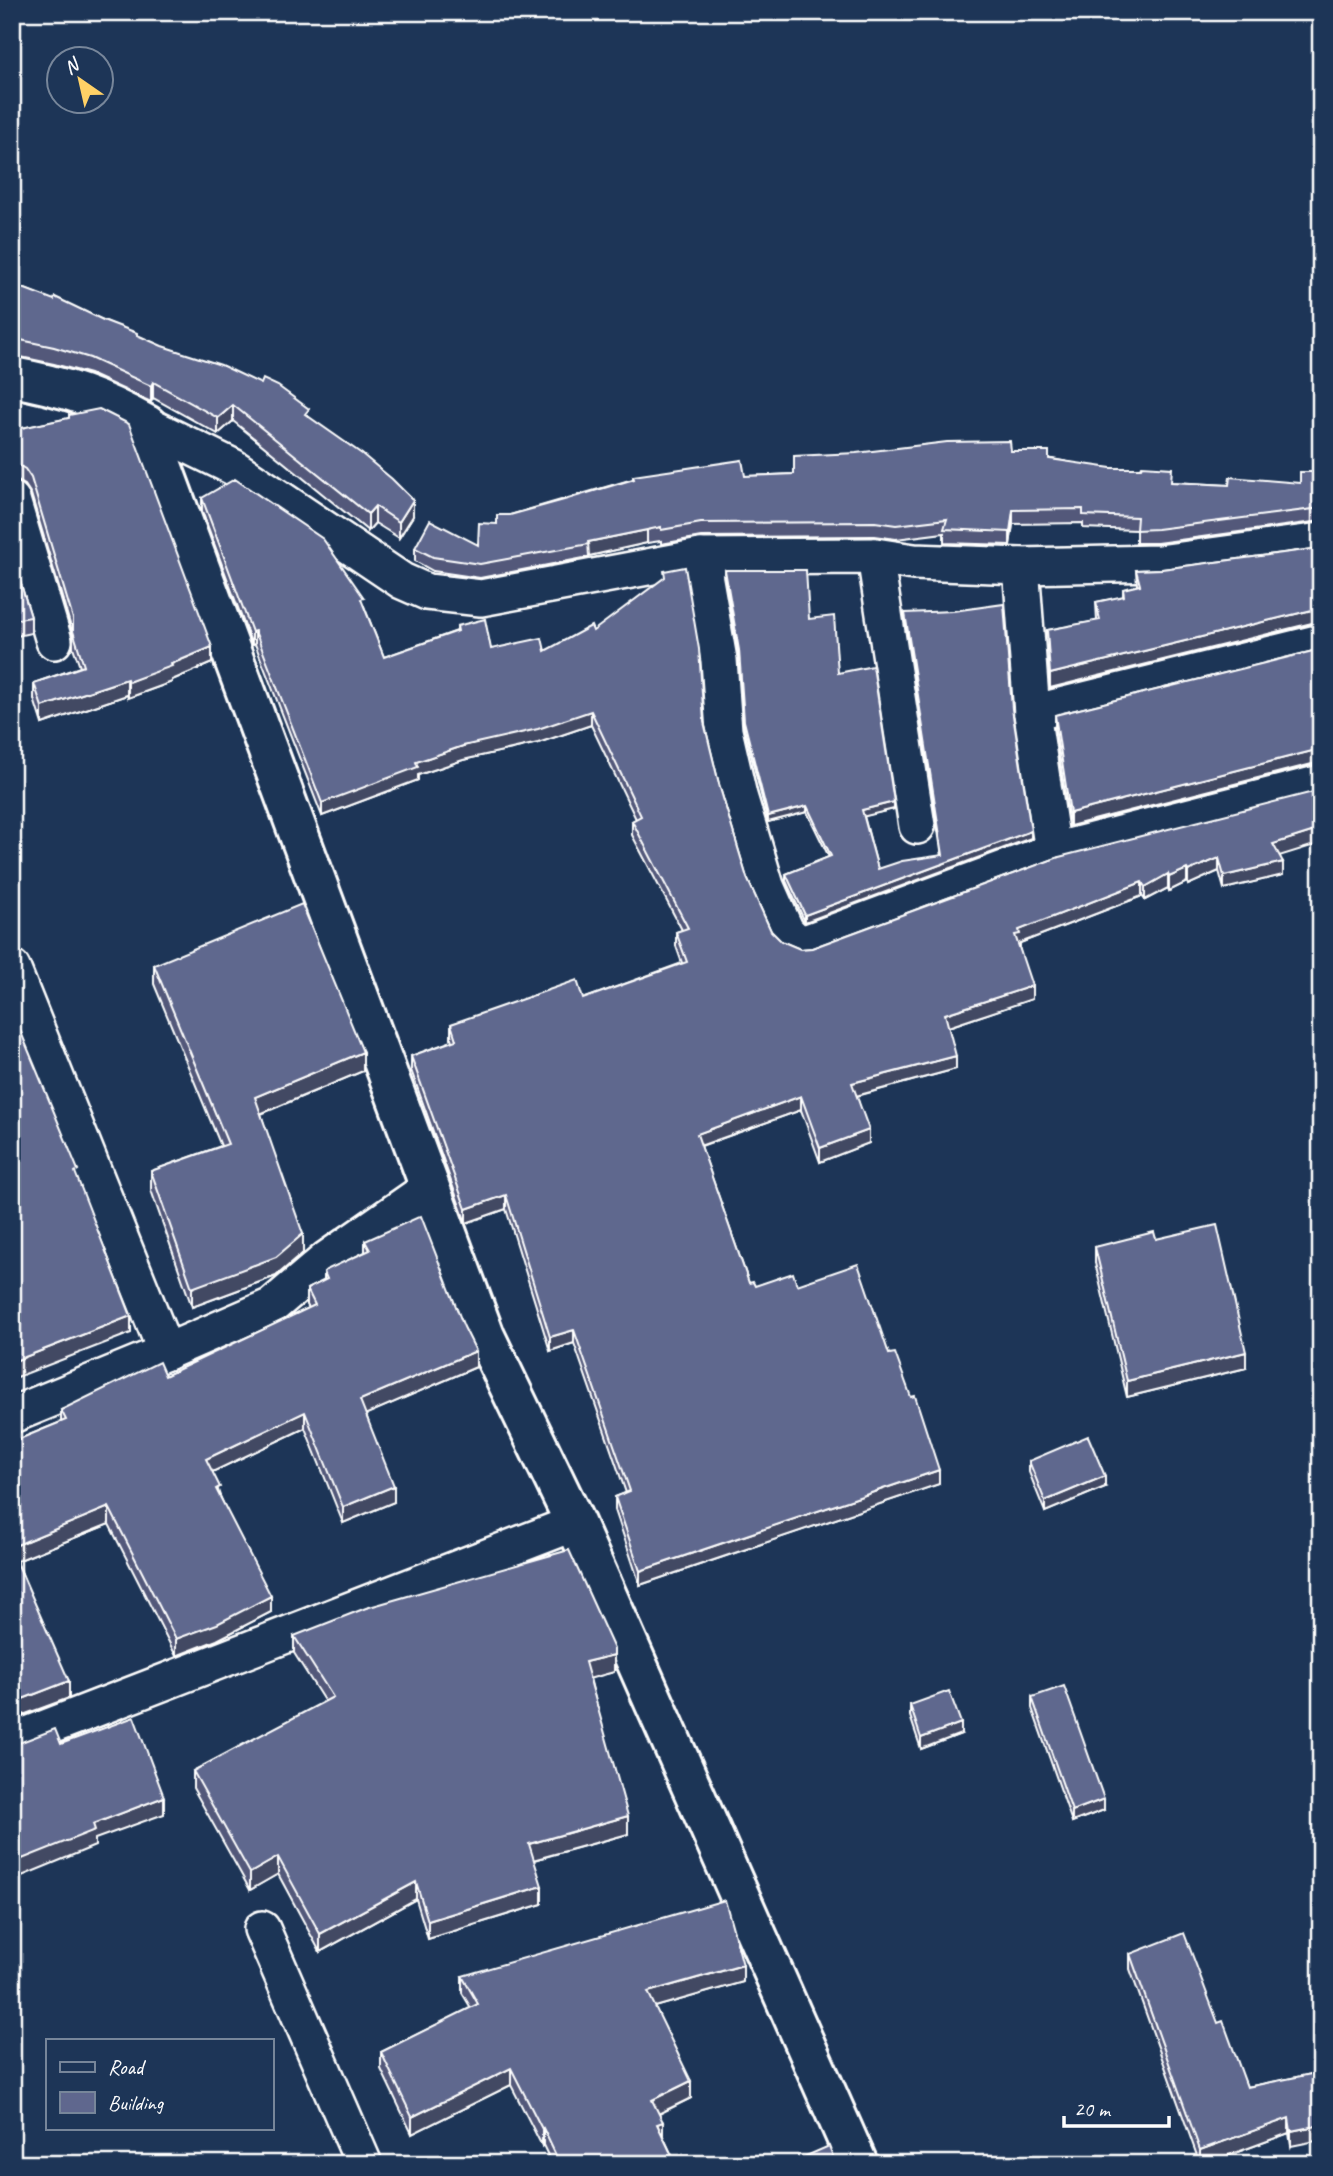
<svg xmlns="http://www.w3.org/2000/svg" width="1333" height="2176" font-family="Caveat,sans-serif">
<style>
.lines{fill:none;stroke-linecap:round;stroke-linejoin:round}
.street-casing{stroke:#fff;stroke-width:40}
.secondary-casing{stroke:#fff;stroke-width:44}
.street{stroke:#1d3557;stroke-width:35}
.secondary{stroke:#1d3557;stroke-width:38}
.wall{fill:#52597a;stroke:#fff;stroke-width:2}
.shaded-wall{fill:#424863;stroke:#fff;stroke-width:2}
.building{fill:#5f678e;stroke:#fff;stroke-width:2}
</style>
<rect width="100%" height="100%" fill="#1d3557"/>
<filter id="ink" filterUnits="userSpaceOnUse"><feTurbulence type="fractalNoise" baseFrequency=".0143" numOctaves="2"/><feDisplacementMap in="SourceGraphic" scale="14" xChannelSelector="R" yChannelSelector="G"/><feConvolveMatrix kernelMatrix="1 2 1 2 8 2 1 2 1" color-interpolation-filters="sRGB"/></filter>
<g filter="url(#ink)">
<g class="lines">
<defs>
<g id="street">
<path d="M147,425L233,467L402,581L427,592L481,598L701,557L875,556L914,562L1021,566L1159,563L1321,541"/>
<path d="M12,500L54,641"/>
<path d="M875,556L917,826"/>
<path d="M701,557L719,660L724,731L739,796L766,886L786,931L795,940L805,943L1053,851L1321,783"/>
<path d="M1021,566L1032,713"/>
<path d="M1053,851L1032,713L1321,642"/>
<path d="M12,968L166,1352"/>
<path d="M12,1415L166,1352L272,1306L327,1259L429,1188"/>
<path d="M12,1741L575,1523"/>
<path d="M262,1929L364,2164"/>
</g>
<path id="secondary" d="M12,377C64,386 101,399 147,425L485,1336L575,1523L858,2164"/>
</defs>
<!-- street casing -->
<use href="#street" class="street-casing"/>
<!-- secondary casing -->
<use href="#secondary" class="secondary-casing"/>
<!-- street -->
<use href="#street" class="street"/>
<!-- secondary -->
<use href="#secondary" class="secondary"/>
</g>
<!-- wall -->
<g class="wall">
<path d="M12,284L103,320L137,335L309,417L413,516L399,538L375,523L368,531L233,421L218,434L153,398L151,402L90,374L54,364L16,356H12Z"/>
<path d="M69,415L212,663L172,680V682L128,698L127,695L42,724L34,699V683L80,667L73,647V634L31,494L25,485L16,480L12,481V430L69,418Z"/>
<path d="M1011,451L1172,482L1229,485L1300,483L1321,472V521L1157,543H1136V530L1083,528V523L1013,524L1010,545L944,543V533L896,539L875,536L701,537L661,544V541L647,543L589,556V557L480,578L433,571L415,561V548L478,545L497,524L510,515L633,479V476H745L794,474Z"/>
<path d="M202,498L364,606L384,657L457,631V626L491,649L545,651L593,631L704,722L720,788L747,878L771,931L781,941L800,949L812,948L1059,857L1280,856L1283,875L1224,889L1219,871L1188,885L1187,882L1169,891L1168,888L1145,900L1142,896L1020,943L1019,947L1032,999L948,1027L956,1069L857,1096L869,1143L820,1162L801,1110L701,1146L749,1283L755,1286L797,1285L889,1354L939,1484L640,1585L615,1510V1497L626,1493L574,1343L550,1351L506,1209L466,1223L411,1070V1056L452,1041L451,1038V1024L583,999L682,963L676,946V932L682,930L632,835V821L636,819L591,725L538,743L463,760L418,775V780L322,816L255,644L252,645L202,511Z"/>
<path d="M1321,548V623L1316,622L1050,688L1047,630L1097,621L1096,602L1123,597V589L1137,586L1136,570L1162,569Z"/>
<path d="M12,555L31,617V633L12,637Z"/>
<path d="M725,570L809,619L838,673L894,809L864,816L878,869L942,856L905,619V613L1012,709L1031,838L805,922L786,881V874L829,857L807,812L768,822L744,728L739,657L725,577Z"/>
<path d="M1321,649V764L1316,763L1070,826L1055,728V715Z"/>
<path d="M154,965L363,1071L261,1114L303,1253L276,1276L192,1307L151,1190V1171L221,1146L154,984Z"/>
<path d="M1156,1239L1246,1368L1127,1397L1095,1263V1247Z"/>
<path d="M365,1241L476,1367L366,1414L394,1502L343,1523L305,1428L212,1472L220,1496L271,1612L217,1640L176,1656L109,1524L17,1561L69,1698L12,1719V1442L61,1422V1410L165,1376L309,1308L307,1305V1289L324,1281V1272L365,1252Z"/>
<path d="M1029,1461L1105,1487L1045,1512L1029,1472Z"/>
<path d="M294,1636L614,1672L590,1678L628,1834L534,1860L542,1904L428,1939L416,1899L320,1952L278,1874L250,1890L193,1788V1771L325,1702L294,1653Z"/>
<path d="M1032,1697L1104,1810L1072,1822L1032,1708Z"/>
<path d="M910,1705L961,1734L921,1749L910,1716Z"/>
<path d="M1130,1954L1218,2023L1247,2087L1321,2072L1291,2146L1289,2133L1205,2164H1200L1130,1969Z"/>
<path d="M462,1976L743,1982L655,2007L691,2098L659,2114L663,2136L676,2164H552L543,2145L542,2146L511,2085L412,2134L381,2069V2052L471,2008L462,1993Z"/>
</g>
<!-- shaded-wall -->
<g class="shaded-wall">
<path d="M153,382V398L151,402V386Z"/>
<path d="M233,405V421L218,434V418Z"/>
<path d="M413,500V516L399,538V522Z"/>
<path d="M375,506V523L368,531V514Z"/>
<path d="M1013,510V524L1010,545V532Z"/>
<path d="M647,530V543L589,556L588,542Z"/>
<path d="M1316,609V622L1050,688V674Z"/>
<path d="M255,631V644L252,645V632Z"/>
<path d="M212,647V663L172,680V682L128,698V682Z"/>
<path d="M127,679V695L42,724V707Z"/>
<path d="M591,711V725L538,743L463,760L418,775V780L322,816V803L416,762L463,746Z"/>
<path d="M1316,750V763L1070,826V813Z"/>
<path d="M894,802V809L862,817V810Z"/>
<path d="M807,806V812L768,822V816Z"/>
<path d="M1321,829V843L1273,858V844Z"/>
<path d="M1031,831V838L805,922V915Z"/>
<path d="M1219,858V871L1188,885V871Z"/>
<path d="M1283,862V875L1224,889V876Z"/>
<path d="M1187,869V882L1169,891V877Z"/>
<path d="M1168,874V888L1145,900V887Z"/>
<path d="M1142,882V896L1020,943V947L1015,948V935L1019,930Z"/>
<path d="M1032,986V999L945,1028V1014Z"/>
<path d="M363,1052V1071L255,1116V1097Z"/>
<path d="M956,1056V1069L852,1097V1083Z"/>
<path d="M801,1096V1110L697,1147V1134Z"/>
<path d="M869,1130V1143L820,1162V1148Z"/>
<path d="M506,1195V1209L466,1223V1209Z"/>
<path d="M303,1234V1253L276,1276L192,1307V1288Z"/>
<path d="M131,1316V1333L12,1379V1362Z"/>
<path d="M574,1330V1343L550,1351V1337Z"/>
<path d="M476,1351V1367L360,1417V1400Z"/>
<path d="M1246,1352V1368L1127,1397V1381Z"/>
<path d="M305,1412V1428L206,1475V1459Z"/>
<path d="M939,1470V1484L640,1585V1571Z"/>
<path d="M1105,1476V1487L1045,1512V1501Z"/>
<path d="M394,1486V1502L343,1523V1507Z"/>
<path d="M109,1507V1524L12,1563V1547Z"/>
<path d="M271,1596V1612L217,1640L176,1656V1639Z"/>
<path d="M614,1655V1672L585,1680V1662Z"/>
<path d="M69,1681V1698L12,1719V1703Z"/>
<path d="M961,1723V1734L921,1749V1738Z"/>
<path d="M164,1797V1814L95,1839V1846L12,1880V1863L93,1824Z"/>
<path d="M1104,1799V1810L1072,1822V1811Z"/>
<path d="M628,1816V1834L529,1861V1844Z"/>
<path d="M278,1857V1874L250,1890V1873Z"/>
<path d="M416,1882V1899L320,1952V1934Z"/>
<path d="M542,1886V1904L428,1939V1921Z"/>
<path d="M743,1965V1982L648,2009V1992Z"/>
<path d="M511,2068V2085L412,2134V2117Z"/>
<path d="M691,2081V2098L652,2117V2100Z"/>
<path d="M1289,2118V2133L1205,2164H1200V2150Z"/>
<path d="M663,2122V2138L657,2124Z"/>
<path d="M1321,2125V2140L1291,2146V2131Z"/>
<path d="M543,2128V2145L542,2146V2129Z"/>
</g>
<!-- building -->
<g class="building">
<path d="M12,284L54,300L55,297L103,320L137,333V335L162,346L221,365L261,384L263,379L278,386L309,409L305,414L362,454L392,479L413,500L399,522L375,506L368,514L233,405L218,418L153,382L151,386L90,358L54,347L16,339L12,340Z"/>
<path d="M99,409L129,424L212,647L171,664L172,666L128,682L127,679L42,707L34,683L84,666L73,631V619L31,478L25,469L16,464H12V430L69,418V415Z"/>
<path d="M1010,441L1011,451H1049V459L1111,468H1141L1142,466L1172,468L1171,482L1229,485L1230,477L1300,483V472H1321V508L1157,529L1136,530L1137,517L1083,515V509L1013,510L1010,532L944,529L947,519L896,525L875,522L701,523L661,530V527L647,530L588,542L589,544L480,564L433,557L415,548L430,520L478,545L479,523L497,524V515H510L564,500L634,479L633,476L742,460L745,476L794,474V456L856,453L947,442Z"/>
<path d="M235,479L323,539L364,598L361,599L384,657L458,631L457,626L485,619L491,649L542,638L545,651L591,626L593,631L665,577L664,571L685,567L699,649L704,722L720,788L747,878L771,931L781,941L800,949L812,948L1059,857L1321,790V829L1273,844L1283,862L1224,876L1219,858L1188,871L1187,869L1169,877L1168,874L1145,887L1142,882L1019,930L1020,934L1015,935L1032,986L945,1014L956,1056L852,1083L869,1130L820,1148L801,1096L697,1134L749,1283L753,1282L755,1286L793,1273L797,1285L858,1264L889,1354L895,1353L911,1397L915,1396L939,1470L640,1571L615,1497L630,1491L574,1330L550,1337L506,1195L466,1209L411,1056L456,1040L451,1024L577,980L583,999L687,962L676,932L688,928L632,821L641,816L591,711L538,729L463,746L416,762L418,767L322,803L255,631L252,632L202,498Z"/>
<path d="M1321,548V609H1316L1050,674L1047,630L1100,620L1096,602L1124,596L1123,589L1140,585L1136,570L1162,569Z"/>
<path d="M12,555L31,617L12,620Z"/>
<path d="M725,570H806L809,619L834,616L838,673L873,666L894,802L862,810L878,869L902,861L943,855L905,613L953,611L1004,604L1012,709L1031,831L805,915L786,874L831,856L807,806L768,816L744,721L739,650Z"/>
<path d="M1321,649V750H1316L1070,813L1055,715Z"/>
<path d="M302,904L363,1052L255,1097L303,1234L276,1257L192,1288L151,1171L228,1144L154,965Z"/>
<path d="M20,1030L78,1170L75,1172L131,1316L12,1362V1034Z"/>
<path d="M421,1216L464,1327L476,1351L360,1400L394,1486L343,1507L305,1412L206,1459L220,1487L216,1489L271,1596L217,1624L176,1639L109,1507L12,1547V1442L66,1420L61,1410L159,1362L165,1376L315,1305L307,1289L327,1279L324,1272L326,1270L370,1250L365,1241Z"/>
<path d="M1217,1225L1246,1352L1127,1381L1095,1247L1154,1232L1156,1239Z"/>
<path d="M1088,1436L1105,1476L1045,1501L1029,1461Z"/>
<path d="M569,1550L614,1649V1655L585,1662L628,1816L529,1844L542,1886L428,1921L416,1882L320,1934L278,1857L250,1873L193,1771L333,1697L294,1636L366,1608Z"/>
<path d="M12,1551L69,1681L12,1703Z"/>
<path d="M1064,1686L1104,1799L1072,1811L1032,1697Z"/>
<path d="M949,1691L961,1723L921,1738L910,1705Z"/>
<path d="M134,1717L164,1797L93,1824L95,1830L12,1863V1744L19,1743L55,1729L61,1744Z"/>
<path d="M725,1900L743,1965L648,1992L691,2081L652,2100L663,2122L657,2124L676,2164H560L543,2128L542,2129L511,2068L412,2117L381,2052L478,2004L462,1976Z"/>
<path d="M1184,1933L1218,2023L1223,2021L1247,2087L1321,2072V2125L1291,2131L1289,2118L1200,2150L1130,1954Z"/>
<path d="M829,2146L836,2164H788Z"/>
</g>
</g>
<!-- margin -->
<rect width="1333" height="2176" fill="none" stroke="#1d3557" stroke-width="42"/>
<rect x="21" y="21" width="1291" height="2134" fill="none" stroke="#fff" stroke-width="2.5" filter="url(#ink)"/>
<!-- legend -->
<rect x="46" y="2039" width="228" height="91" fill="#1d3557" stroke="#77869a" stroke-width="2"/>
<rect x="60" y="2062" width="35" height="10" fill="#1d3557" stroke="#77869a" stroke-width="2"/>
<text x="108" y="2074" font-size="21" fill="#ffffff">Road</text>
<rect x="60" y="2092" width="35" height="21" fill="#5f678e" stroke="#77869a" stroke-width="2"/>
<text x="108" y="2110" font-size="21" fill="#ffffff">Building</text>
<!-- north arrow -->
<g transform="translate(80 80) rotate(326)"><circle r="33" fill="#1d3557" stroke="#77869a" stroke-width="2"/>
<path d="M0-5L12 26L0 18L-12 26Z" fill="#ffd166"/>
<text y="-10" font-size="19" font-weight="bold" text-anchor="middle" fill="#ffffff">N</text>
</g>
<!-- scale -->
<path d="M1064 2116v10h105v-10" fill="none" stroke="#ffffff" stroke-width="3.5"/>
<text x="1074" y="2116" font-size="21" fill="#ffffff" stroke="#1d3557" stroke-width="5" paint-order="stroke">20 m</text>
</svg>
